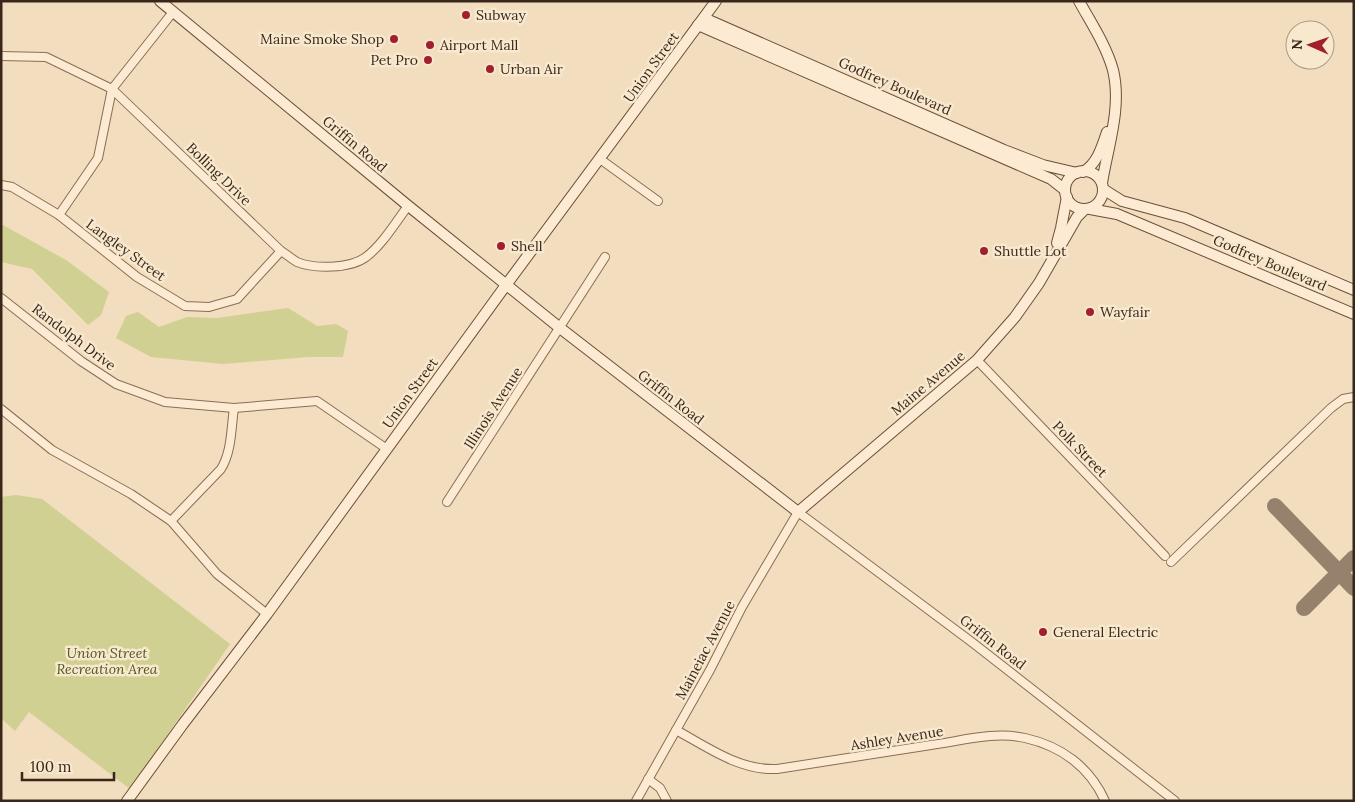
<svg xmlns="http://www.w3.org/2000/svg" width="1355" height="802" font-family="Lora,serif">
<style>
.green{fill:#cfd091}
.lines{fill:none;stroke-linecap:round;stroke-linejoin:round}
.taxiway{stroke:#96826c;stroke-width:16}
.street-casing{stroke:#8b6d55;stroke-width:10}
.secondary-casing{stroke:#6d4e38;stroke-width:12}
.street{stroke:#fcebd2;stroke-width:8}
.secondary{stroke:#fcebd2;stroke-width:10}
.poi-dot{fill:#a0202d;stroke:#f8e8ce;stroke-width:2}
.labels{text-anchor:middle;stroke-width:5;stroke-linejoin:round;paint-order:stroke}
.poi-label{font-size:14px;fill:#39271b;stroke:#f8e8ce;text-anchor:start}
.street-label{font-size:14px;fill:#39271b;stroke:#f8e8ce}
.park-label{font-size:14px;font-style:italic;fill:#4f5820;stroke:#f8e8ce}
</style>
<rect width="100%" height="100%" fill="#f2ddbe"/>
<!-- green -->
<g class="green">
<path d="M1,224L66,260L109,292L101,315L88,325L32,269L1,262Z"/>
<path d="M288,308L317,326L336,324L348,331L343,357H308L223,364L151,357L116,338L126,316L138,312L159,327L187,317L217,318Z"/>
<path d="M16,495L42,499L230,644L130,789L29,712L15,731L1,718V497Z"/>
</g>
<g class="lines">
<!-- taxiway -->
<g class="taxiway">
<path d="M1275,506L1354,588"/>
<path d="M1304,608L1354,558"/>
</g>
<defs>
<g id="street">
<path d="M1,56L46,57L112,89L281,251C286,254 292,259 297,262C314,269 350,269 366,257C383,244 395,223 408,206"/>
<path d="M600,159L658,201"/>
<path d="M1,185L12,187L59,215L137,277L185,306L209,307L237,299L281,251"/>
<path d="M59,215L98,158L112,89L173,12"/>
<path d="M1,298L81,361L116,384L165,402L234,408L317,401L387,449"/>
<path d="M977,360L1165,556"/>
<path d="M1,409L52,450L131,494L171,521L217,574L267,614"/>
<path d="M447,502L605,257"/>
<path d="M171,521L221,469C232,451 231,428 234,408"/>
<path d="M1171,562L1331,408L1343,399L1354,397"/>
<path d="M676,730C707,747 740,771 777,769C829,761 880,753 931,745C961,741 995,731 1025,738C1061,746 1090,767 1105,801"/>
<path d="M648,779L660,788L667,801"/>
<path d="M636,801L710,670L742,607L798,512L973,643L1175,801"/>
</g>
<g id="secondary">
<path d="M160,1L406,204L560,328L798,512L977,360L1015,317L1039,283L1077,217L1085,209"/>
<path d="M1079,1C1091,23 1106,45 1113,70C1122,107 1108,146 1102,183"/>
<path d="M704,18L1004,150L1043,165L1077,173"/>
<path d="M698,25L1051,179L1065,190"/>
<circle cx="1084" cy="190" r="19"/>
<path d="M1083,172C1097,164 1102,147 1107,132"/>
<path d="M1103,189L1122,201L1185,218L1354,290"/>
<path d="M1090,209L1117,214L1354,314"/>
<path d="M1057,243L1061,228L1067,197"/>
<path d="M127,801L183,724L267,614L506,285L716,1"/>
</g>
</defs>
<!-- street casing -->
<use href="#street" class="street-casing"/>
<!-- secondary casing -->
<use href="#secondary" class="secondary-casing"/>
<!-- street -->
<use href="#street" class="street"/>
<!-- secondary -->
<use href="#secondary" class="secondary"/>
</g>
<!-- markers -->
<g class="poi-dot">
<circle cx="466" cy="15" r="5"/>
<circle cx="394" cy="39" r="5"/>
<circle cx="430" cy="45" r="5"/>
<circle cx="428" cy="60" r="5"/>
<circle cx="490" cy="69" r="5"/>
<circle cx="501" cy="246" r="5"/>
<circle cx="984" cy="251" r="5"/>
<circle cx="1090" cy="312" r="5"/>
<circle cx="1043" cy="632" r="5"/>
</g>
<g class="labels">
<!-- poi labels -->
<g class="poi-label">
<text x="476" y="20">Subway</text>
<text x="384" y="44" text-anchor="end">Maine Smoke Shop</text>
<text x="440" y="50">Airport Mall</text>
<text x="418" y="65" text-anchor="end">Pet Pro</text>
<text x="500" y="74">Urban Air</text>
<text x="511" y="251">Shell</text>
<text x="994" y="256">Shuttle Lot</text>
<text x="1100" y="317">Wayfair</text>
<text x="1053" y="637">General Electric</text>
</g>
<!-- street labels -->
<g class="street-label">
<text transform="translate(651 67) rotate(-54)" y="5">Union Street</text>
<text transform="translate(895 86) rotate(24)" y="5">Godfrey Boulevard</text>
<text transform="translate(355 144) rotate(40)" y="5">Griffin Road</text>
<text transform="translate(219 174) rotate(44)" y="5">Bolling Drive</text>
<text transform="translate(126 250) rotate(36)" y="5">Langley Street</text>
<text transform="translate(1270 263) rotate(23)" y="5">Godfrey Boulevard</text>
<text transform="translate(74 337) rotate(37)" y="5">Randolph Drive</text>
<text transform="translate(928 383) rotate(-40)" y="5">Maine Avenue</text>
<text transform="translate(410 393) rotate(-54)" y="5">Union Street</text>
<text transform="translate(671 397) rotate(38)" y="5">Griffin Road</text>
<text transform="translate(493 408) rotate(-57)" y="5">Illinois Avenue</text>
<text transform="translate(1080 449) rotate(46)" y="5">Polk Street</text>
<text transform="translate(993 642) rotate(38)" y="5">Griffin Road</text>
<text transform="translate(705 650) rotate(-62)" y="5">Maineiac Avenue</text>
<text transform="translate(897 738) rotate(-9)" y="5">Ashley Avenue</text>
</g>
<!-- park labels -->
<g class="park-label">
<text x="107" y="658">Union Street<tspan x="107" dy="16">Recreation Area</tspan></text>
</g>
</g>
<!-- border -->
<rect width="1355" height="802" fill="none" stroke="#39271b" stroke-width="5"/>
<!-- north arrow -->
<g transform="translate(1310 45) rotate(272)"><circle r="24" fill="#f8e8ce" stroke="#ac9b86"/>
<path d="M0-4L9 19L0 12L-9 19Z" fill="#a0202d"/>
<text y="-8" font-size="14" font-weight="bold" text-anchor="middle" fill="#39271b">N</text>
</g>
<!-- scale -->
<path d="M22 772v8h92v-8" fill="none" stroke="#39271b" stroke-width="2.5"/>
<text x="30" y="772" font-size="15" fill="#39271b" stroke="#f8e8ce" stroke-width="4" paint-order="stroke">100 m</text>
</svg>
